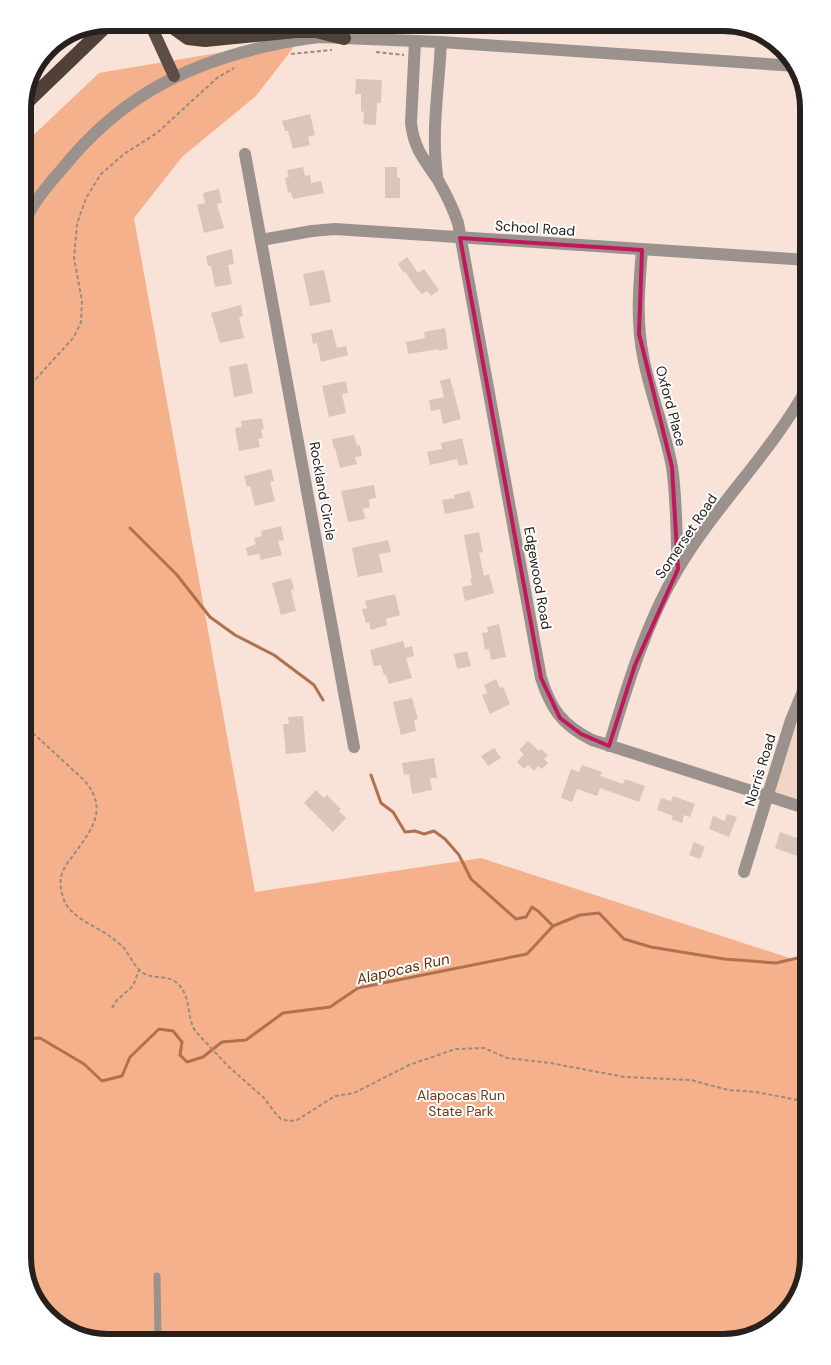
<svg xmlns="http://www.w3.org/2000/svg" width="831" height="1365" font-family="'DM Sans',sans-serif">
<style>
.built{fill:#f2d5c7}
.green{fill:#f5b18c}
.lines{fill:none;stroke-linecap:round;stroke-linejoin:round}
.stream{stroke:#b2714d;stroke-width:3}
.building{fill:#d9c5ba}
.path{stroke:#9a8b83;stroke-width:2;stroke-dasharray:4 2.5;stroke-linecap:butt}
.service{stroke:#9b928e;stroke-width:7}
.minor{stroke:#9b928e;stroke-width:12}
.tertiary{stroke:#9b928e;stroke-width:12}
.primary{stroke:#5c4d45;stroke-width:12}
.trunk{stroke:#504138;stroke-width:14}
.marked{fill:none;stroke:#c2185b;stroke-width:4;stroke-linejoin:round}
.labels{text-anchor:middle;stroke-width:4;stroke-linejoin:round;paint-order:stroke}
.street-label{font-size:14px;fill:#27201c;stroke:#fff}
.park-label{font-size:14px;fill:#733a16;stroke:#fff}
.water-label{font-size:15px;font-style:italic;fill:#662e07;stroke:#fff}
.rim{fill:none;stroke:#27201c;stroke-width:6}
</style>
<rect width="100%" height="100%" fill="#f9e3d8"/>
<!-- built -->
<path class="built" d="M808,679V809L767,796Z"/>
<!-- green -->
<path class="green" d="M300,39L256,96L182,157L134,218L255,892L481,858L808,964V1257L797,1300L761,1334L723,1342H103L61,1328L31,1295L23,1257V145L99,73Z"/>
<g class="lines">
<!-- stream -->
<g class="stream">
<path d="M130,528L177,575L210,617L235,635L274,655L314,685L323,700"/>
<path d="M371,775L381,803L393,812L405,832L415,831L424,834L434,831L445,839L459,855L471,879L516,919L526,917L532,907L538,911L553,926"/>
<path d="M23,1039L40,1038L84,1064L102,1081L122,1076L130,1057L159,1029L173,1031L182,1042L180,1055L187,1062L203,1057L222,1042L246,1040L283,1013L330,1007L358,988L527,954L553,926L580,915L599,913L624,939L651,947L724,959L776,963L802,957L808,959"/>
</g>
</g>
<!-- building -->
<g class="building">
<path d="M356,79L382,80L381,103H377L376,125L363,124L364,111L361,112V94H355Z"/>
<path d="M310,114L315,135L308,137L310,145L293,149L288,131H285L282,121Z"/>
<path d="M303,167L305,176L310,175L311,183L321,181L324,193L293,199L291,192L288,193L285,178L289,177L287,170Z"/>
<path d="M385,167H397V178H400V198H385Z"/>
<path d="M219,189L222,203L217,204L224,228L204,233L197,205L205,203L203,193Z"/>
<path d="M232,249L234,264L228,265L232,284L215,287L211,266H208L206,256Z"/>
<path d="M407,257L418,273L424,269L439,290L431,296L427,291L422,294L418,290L405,272L404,273L398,264Z"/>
<path d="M324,270L331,302L310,306L303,274Z"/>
<path d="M241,305L243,316L239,317L244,338L220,343L211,313Z"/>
<path d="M445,328L448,349L439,351V349L408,354L406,342L425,338L424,332Z"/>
<path d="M332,329L337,348L346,346L348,355L321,362L317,343L313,344L311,334Z"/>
<path d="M247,363L253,393L234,397L229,367Z"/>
<path d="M450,378L461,419L443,424L440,409L431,411L429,400L444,397L440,381Z"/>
<path d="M346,381L348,393L342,394L346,413L329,417L322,386Z"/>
<path d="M262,418L264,429L261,430L263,438L258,439L260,447L239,451L235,428L242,427L241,421Z"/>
<path d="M354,435L357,446L360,445L362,456L355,457L357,464L340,468L335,448L334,449L332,439Z"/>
<path d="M462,438L468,464L459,466L457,459L430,465L427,452L442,449L441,443Z"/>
<path d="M271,469L274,481L270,482L275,501L255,506L250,486L247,487L244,476Z"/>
<path d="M374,485L376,498L369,499L370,507L363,509L365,519L348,522L341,491Z"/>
<path d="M470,491L474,508L445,514L442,500L455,498L454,495Z"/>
<path d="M281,526L284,540L278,541L282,555L261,560L259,554L248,556L246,548L256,544L254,538L262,536L261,531Z"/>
<path d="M479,532L483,552L479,553L484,576L489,574L494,593L465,601L462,587L472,585L470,579H472L464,535Z"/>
<path d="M388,540L391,552L379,554L383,572L358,577L352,548Z"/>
<path d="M291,578L294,589L291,590L296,611L281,615L272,583Z"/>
<path d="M395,594L400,615L386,619L387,625L371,630L369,622L366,623L362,609L367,608L365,601Z"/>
<path d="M499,624L506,657L491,660L489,649L485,650L482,633L488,632L487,627Z"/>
<path d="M403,641L405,648L412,646L414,656L406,658L412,678L389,684L386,675H384L381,665L374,666L370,650Z"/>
<path d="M467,651L471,666L457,669L454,654Z"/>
<path d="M496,679L500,688L503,687L510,704L490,714L482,695L487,693L484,685Z"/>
<path d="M412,698L418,719L414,720L416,731L401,735L393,702Z"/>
<path d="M303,716L306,752L286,754L283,724H289L288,717Z"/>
<path d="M528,741L539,751L541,749L548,755L544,759L548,763L542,769L538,766L534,771L528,765L524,769L517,762L524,754L519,750Z"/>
<path d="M494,748L501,758L488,766L481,756Z"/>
<path d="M434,758L437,778H430L432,790L412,794L409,774L404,775L402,763Z"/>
<path d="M582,765L602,772L600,776L623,784L625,779L645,786L639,802L600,788L597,796L577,789L572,802L561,798L571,769L579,772Z"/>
<path d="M316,790L324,798L327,795L341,809L339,811L346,818L333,832L304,803Z"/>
<path d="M673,796L695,804L690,817L684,815L682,823L671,819L673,816L657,810L661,798L671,801Z"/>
<path d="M727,814L737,817L729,837L709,829L713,816L725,821Z"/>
<path d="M780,832L808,842L803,858L775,848Z"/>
<path d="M694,842L705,847L700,859L689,855Z"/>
</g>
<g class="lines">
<!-- path -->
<g class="path">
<path d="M376,52L404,55"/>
<path d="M291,54L332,50"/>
<path d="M23,402L34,381L74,337L81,322L82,301L74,258L77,224L86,198L101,174L124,154L157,133L217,78L234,68"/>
<path d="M23,724L84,780C109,808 92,830 74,854C69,861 62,869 61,878C60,884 61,891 63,897C68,917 96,926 111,937C115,940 120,944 123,947C130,955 135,969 145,974C155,979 168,975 177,983C192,996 186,1018 196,1032L229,1067L264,1098L276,1114L281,1119L289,1121L297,1120L335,1096L354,1093L409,1065L456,1049L484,1048L507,1058L550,1063L625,1077L691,1080L728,1090L756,1092L808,1102"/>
<path d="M112,1008L117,1000L133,986L139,970"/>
</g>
<!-- service -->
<path class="service" d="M155,1342L158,1338L157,1276"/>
<!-- minor -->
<g class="minor">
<path d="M415,41L411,123C414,149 424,159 438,180C446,194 453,208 458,223L541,678C551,709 562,725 592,740L808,809"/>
<path d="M245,154L354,747"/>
<path d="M437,175C431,131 439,87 441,42"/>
<path d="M261,240L312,231L335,229L808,260"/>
<path d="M642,250C639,286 636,321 643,356C650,394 665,429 672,467C677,500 676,535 678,569"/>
<path d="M609,746C627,686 646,623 678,569C716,505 772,452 808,386"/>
<path d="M744,872L791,720L808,679"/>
</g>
<!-- tertiary -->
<path class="tertiary" d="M23,225C32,204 47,186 62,169C117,101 178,67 263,47C281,43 300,39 319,37L441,42L796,66"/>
<!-- primary -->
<g class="primary">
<path d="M152,28L174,76"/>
<path d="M46,50L52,44"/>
</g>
<!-- trunk -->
<g class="trunk">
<path d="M174,28L188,38L205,40L296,31H316L344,38"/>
<path d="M23,106L103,29"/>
</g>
</g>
<!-- marked area -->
<path class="marked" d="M460,238L642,250L639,334L672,467L678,569L635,665L609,746L581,734L560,718L541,678Z"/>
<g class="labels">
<!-- street labels -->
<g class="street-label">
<text transform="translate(535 228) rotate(4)" y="5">School Road</text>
<text transform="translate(671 406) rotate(75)" y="5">Oxford Place</text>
<text transform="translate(323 491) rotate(80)" y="5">Rockland Circle</text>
<text transform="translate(686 536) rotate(-56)" y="5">Somerset Road</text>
<text transform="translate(538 578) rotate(80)" y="5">Edgewood Road</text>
<text transform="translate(760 770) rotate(-73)" y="5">Norris Road</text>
</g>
<!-- park labels -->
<g class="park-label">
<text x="461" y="1100">Alapocas Run<tspan x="461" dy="16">State Park</tspan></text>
</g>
<!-- water labels -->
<g class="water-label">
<text transform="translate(403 969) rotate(-13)" y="5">Alapocas Run</text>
</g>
</g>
<!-- crop -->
<path d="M0 0H831V1365H0ZM108 31H723A77 77 0 0 1 800 108V1257A77 77 0 0 1 723 1334H108A77 77 0 0 1 31 1257V108A77 77 0 0 1 108 31Z" fill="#fff" fill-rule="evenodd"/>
<path class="rim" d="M108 31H723A77 77 0 0 1 800 108V1257A77 77 0 0 1 723 1334H108A77 77 0 0 1 31 1257V108A77 77 0 0 1 108 31Z"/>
</svg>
